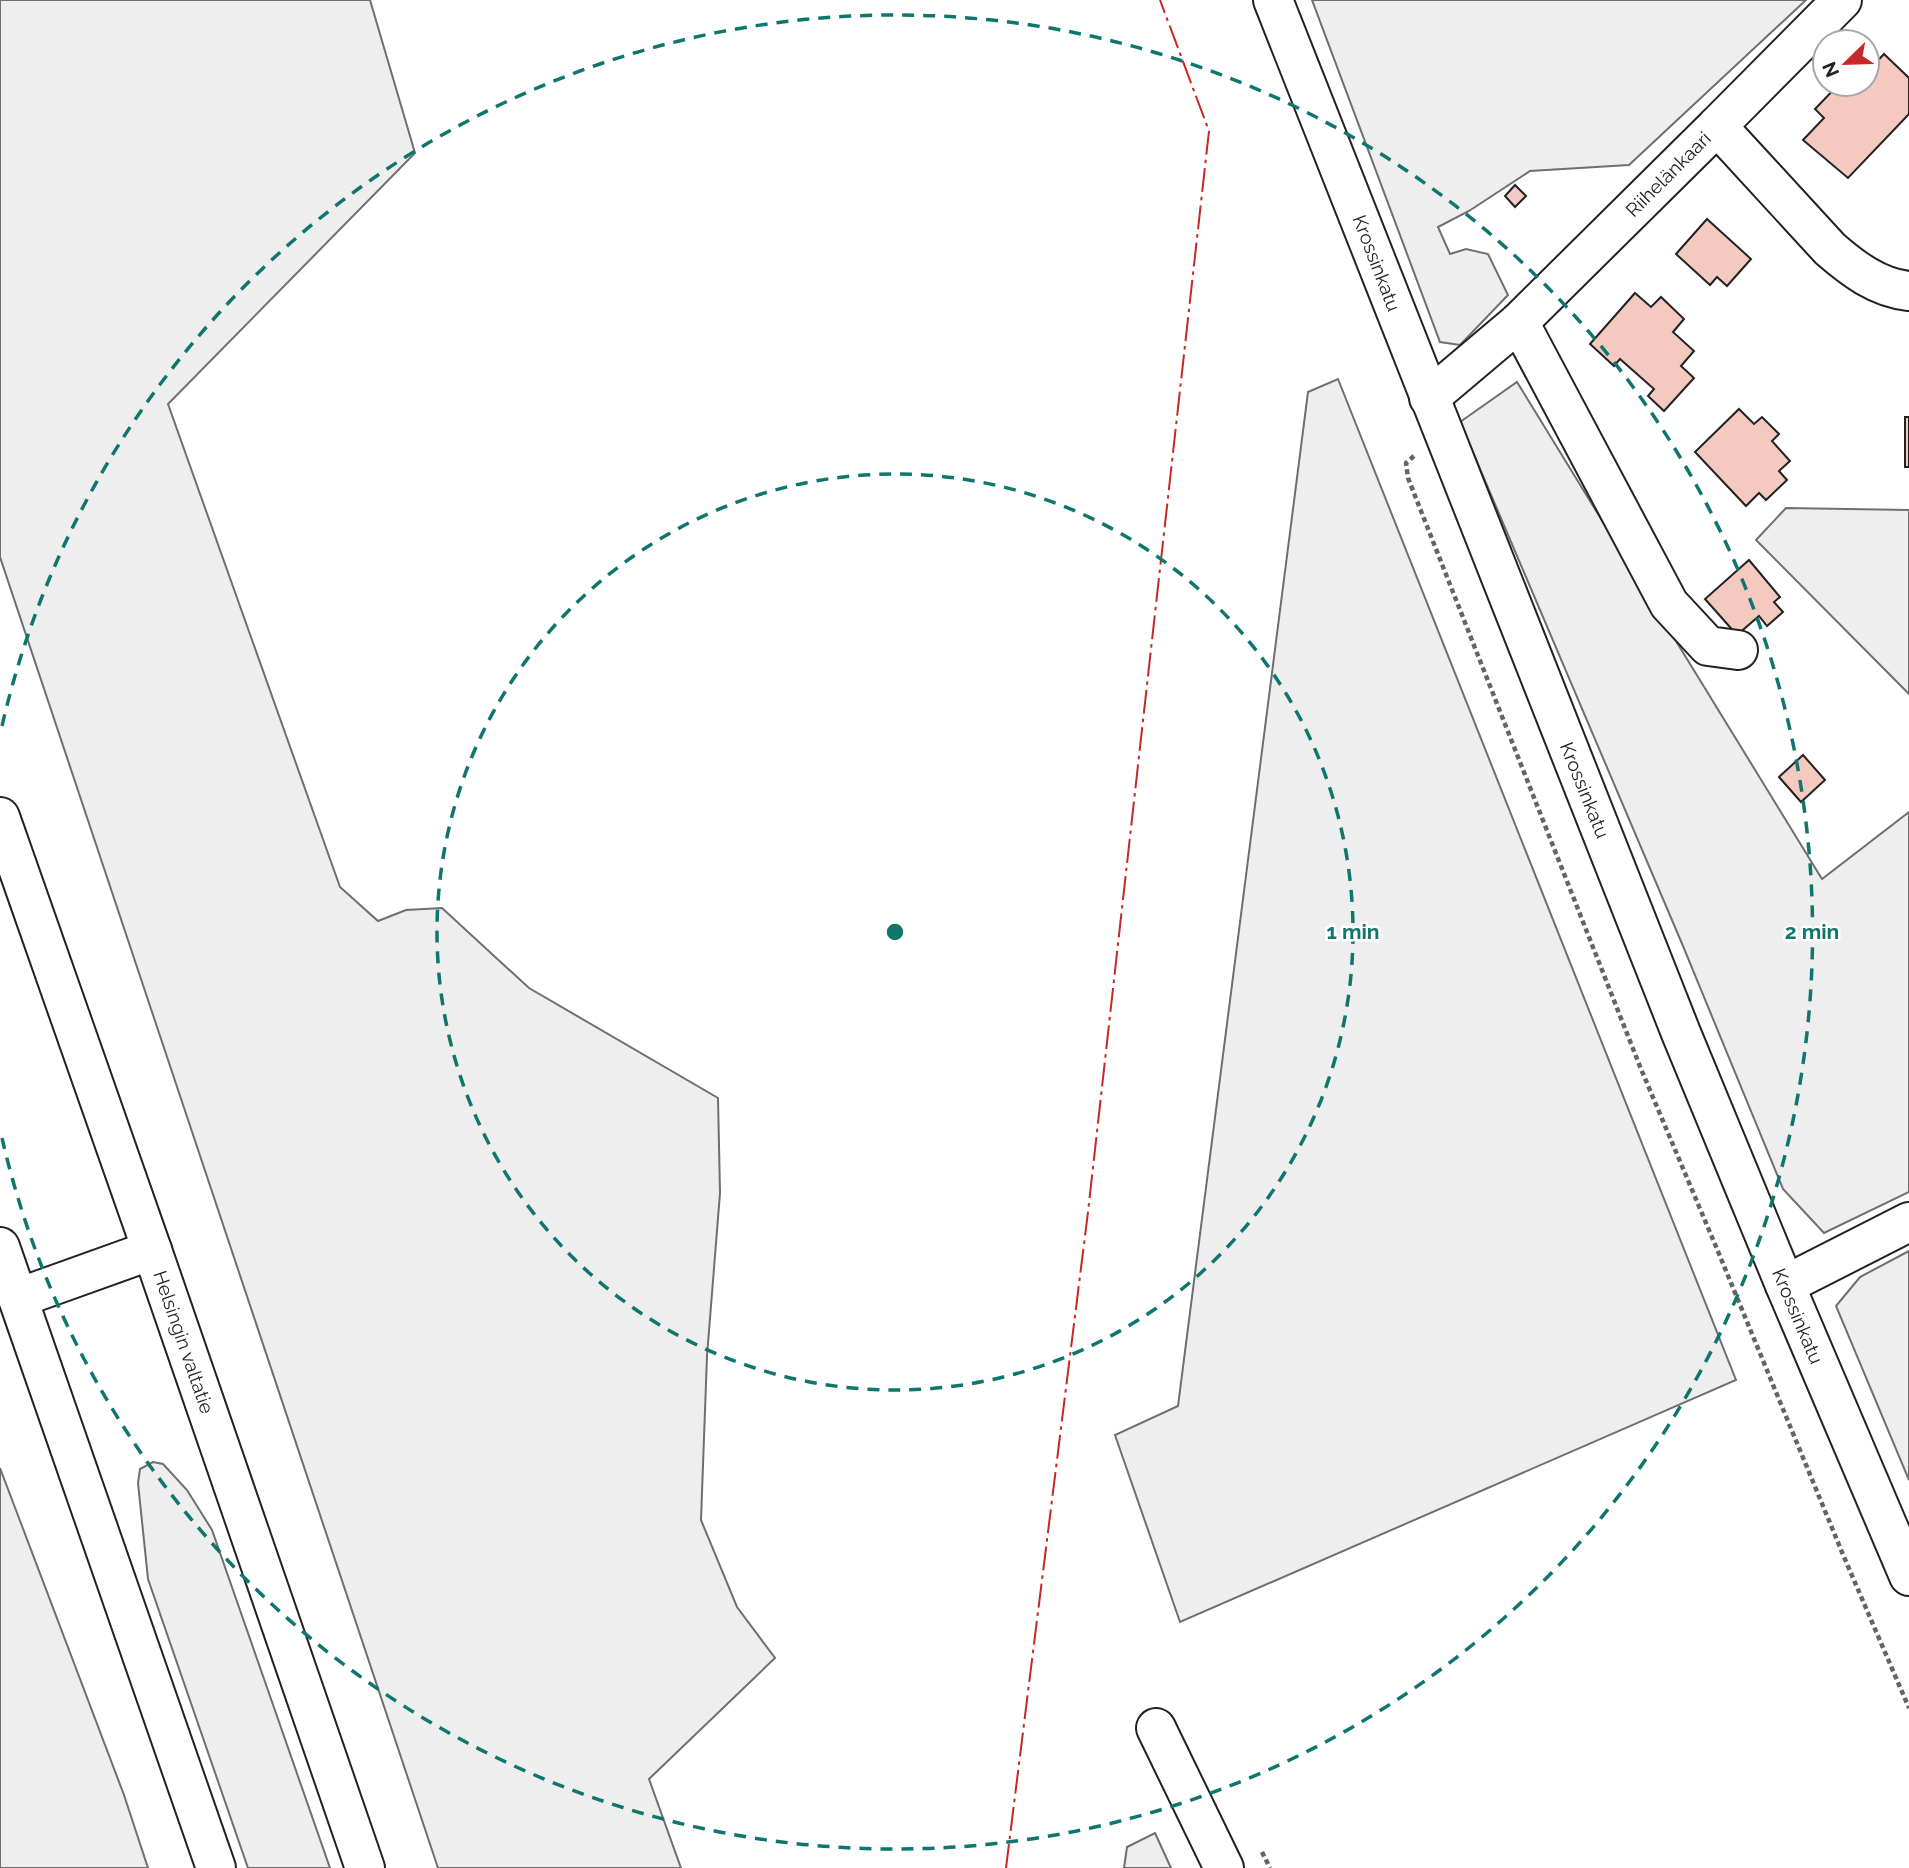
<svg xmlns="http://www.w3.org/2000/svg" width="1909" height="1868" font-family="Raleway,sans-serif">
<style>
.green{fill:#eee;stroke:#6f6f6f;stroke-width:2}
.building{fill:#f3c9c0;stroke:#222;stroke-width:2}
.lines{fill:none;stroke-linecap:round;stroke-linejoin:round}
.minor-casing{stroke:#222;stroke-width:42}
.highway-casing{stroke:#222;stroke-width:42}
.path{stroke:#646464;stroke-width:4.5;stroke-dasharray:5 3.5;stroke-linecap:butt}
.minor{stroke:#fff;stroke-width:38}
.highway{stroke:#fff;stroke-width:38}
.power{stroke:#c62828;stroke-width:2;stroke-dasharray:24 5 3.5 5;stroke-linecap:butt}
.ring{fill:none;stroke:#0f766e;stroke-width:3.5;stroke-dasharray:12 9}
.labels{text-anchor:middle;stroke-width:5;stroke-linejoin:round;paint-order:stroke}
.street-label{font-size:19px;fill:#222;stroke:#fff}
.centre{fill:#0f766e;stroke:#fff;stroke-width:3.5}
.ring-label{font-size:21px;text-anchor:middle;font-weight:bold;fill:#0f766e;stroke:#fff;stroke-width:5;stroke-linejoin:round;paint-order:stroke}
</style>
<rect width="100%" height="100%" fill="#fff"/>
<!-- green -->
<g class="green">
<path d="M0,0H370L415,153L168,404L340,887L378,921L406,910L442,908L529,988L718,1098L720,1193L707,1356L701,1520L737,1607L775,1658L649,1779L681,1868H438L0,557Z"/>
<path d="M1312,0H1806L1629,165L1530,171L1469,211L1438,227L1450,254L1466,249L1488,254L1508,295L1460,345L1440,342Z"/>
<path d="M1338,379L1736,1380L1180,1622L1115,1435L1178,1406L1308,392Z"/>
<path d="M1517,382L1822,879L1909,812V1192L1824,1233L1783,1189L1683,946L1460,422Z"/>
<path d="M1786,508L1909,510V694L1756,540Z"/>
<path d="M1909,1251V1480L1836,1306L1860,1277Z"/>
<path d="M153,1462L163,1464L187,1490L212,1530L330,1868H248L148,1579L138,1483L140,1469Z"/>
<path d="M0,1468L124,1795L148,1868H0Z"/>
<path d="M1155,1833L1171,1868H1124L1127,1847Z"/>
</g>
<!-- building -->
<g class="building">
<path d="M1884,54L1909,78V114L1848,178L1803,140L1824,118L1815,109L1839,84H1851L1853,86L1855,84H1867V72Z"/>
<path d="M1515,185L1526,196L1515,207L1505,196Z"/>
<path d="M1707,219L1751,259L1727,286L1717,277L1710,285L1676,254Z"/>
<path d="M1635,293L1651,307L1661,297L1684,319L1673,332L1694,351L1681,366L1694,378L1664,411L1648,396L1654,389L1620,359L1614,366L1590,344Z"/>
<path d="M1739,409L1754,424L1762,417L1779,434L1772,441L1790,461L1779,471L1787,480L1766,500L1759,493L1746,506L1695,452Z"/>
<rect x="1905" y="417" width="4" height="50"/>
<path d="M1749,560L1780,597L1774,602L1783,612L1767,626L1759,616L1737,635L1705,599Z"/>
<path d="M1803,755L1825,780L1801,802L1779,777Z"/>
</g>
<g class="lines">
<defs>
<g id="minor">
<path d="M1273,0L1681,1033L1785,1285L1909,1576"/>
<path d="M1717,126L1842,0"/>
<path d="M1519,322L1669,604L1708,646L1738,650"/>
<path d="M1429,398L1519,322L1717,126L1830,249C1853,269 1878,288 1909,291"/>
<path d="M1785,1285L1909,1222"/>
<path d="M18,1298L152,1250"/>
<path d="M1156,1728L1224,1868"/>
</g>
<g id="highway">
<path d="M0,817L152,1250L365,1868"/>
<path d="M0,1247L216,1868"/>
</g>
</defs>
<!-- minor casing -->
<use href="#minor" class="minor-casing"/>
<!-- highway casing -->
<use href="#highway" class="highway-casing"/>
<!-- path -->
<g class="path">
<path d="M1414,456L1406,463L1408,478L1641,1069L1717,1249L1844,1557L1909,1708"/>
<path d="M1262,1852L1270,1868"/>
</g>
<!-- minor -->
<use href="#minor" class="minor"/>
<!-- highway -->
<use href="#highway" class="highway"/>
<!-- power -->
<path class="power" d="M1006,1868L1088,1212L1209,131L1160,0"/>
</g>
<!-- distance rings -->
<g class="ring">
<circle cx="895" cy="932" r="458"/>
<path d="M2 726A917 917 0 1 1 2 1138"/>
</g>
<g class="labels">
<!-- street labels -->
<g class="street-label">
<text transform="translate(1668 174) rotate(-45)" y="7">Riihelänkaari</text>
<text transform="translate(1377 263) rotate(69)" y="7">Krossinkatu</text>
<text transform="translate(1585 790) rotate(68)" y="7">Krossinkatu</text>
<text transform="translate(1798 1316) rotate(67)" y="7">Krossinkatu</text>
<text transform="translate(184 1342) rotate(71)" y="7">Helsingin valtatie</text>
</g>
</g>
<circle cx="895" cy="932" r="10" class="centre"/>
<g class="ring-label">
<text x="1353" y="939">1 min</text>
<text x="1812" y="939">2 min</text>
</g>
<!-- north arrow -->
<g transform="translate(1846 63) rotate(247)"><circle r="33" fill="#ffffff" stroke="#a7a7a7" stroke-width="2"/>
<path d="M0-5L12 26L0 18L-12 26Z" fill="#c62828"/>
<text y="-10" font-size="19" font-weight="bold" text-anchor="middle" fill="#222222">N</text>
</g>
</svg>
